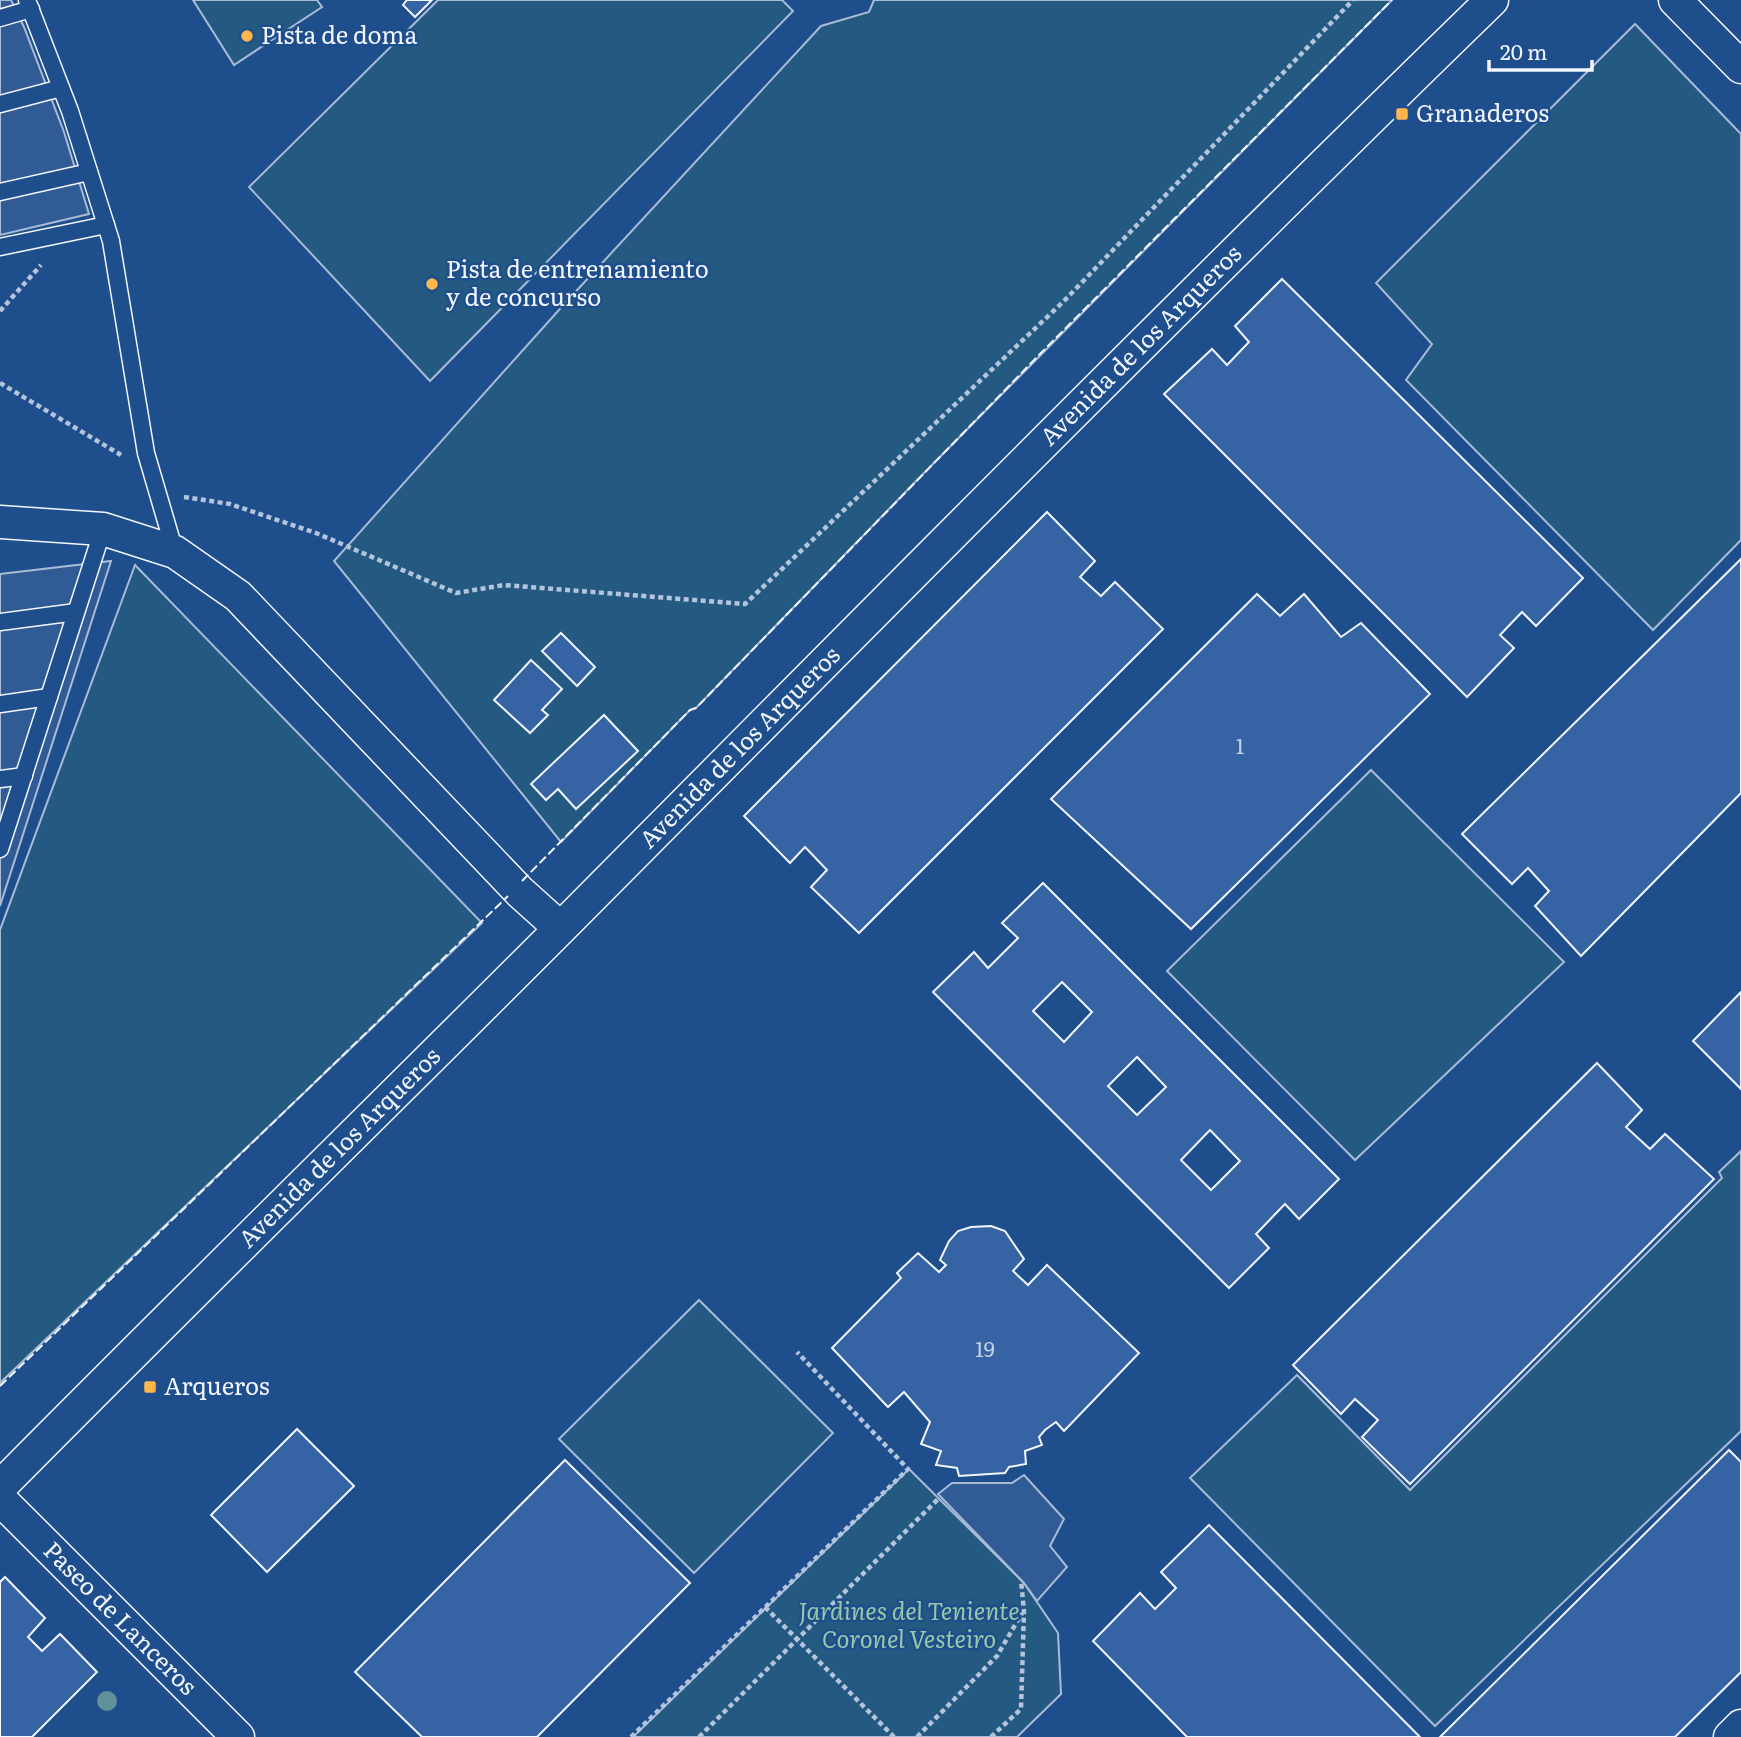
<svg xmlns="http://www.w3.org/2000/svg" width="1741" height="1737" font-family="Literata,serif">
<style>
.green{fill:#245a82;stroke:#a8bbd7;stroke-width:2}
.parking{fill:#305b95;stroke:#a8bbd7;stroke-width:2}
.building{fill:#3563a3;stroke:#f2f6ff;stroke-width:2;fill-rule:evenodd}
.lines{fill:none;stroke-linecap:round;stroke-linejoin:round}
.lane-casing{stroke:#f2f6ff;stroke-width:19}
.street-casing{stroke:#f2f6ff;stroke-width:35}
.path{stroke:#b3c4dc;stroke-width:4.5;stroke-dasharray:5 3.5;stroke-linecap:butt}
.lane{stroke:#1f4e8c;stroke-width:16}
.street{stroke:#1f4e8c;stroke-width:32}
.fence{stroke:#f2f6ff;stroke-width:2;stroke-dasharray:9 3.5;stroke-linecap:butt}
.tree{fill:#61919a}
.poi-dot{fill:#ffb74d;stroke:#1f4e8c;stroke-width:2.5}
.labels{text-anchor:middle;stroke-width:5;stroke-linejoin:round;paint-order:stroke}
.number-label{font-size:21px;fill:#c3d1e8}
.poi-label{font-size:24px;fill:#f2f6ff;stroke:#1f4e8c;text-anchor:start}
.street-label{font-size:24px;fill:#f2f6ff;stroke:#1f4e8c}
.park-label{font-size:24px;font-style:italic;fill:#97c8a6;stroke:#1f4e8c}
</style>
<rect width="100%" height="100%" fill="#1f4e8c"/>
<!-- green -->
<g class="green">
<path d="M193,0H317L322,7L234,65Z"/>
<path d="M438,0H782L793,11L430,381L249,187Z"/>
<path d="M874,0H1392L921,476L696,708L690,710L561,842L334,561L567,301L821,26L869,12Z"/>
<path d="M1635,24L1741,134V540L1653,630L1406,380L1432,344L1376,283Z"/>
<path d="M135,565L482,923L0,1383V930Z"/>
<path d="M1371,770L1564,962L1355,1160L1167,971Z"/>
<path d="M1741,1151V1431L1435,1726L1190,1478L1297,1375L1410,1490L1722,1178L1719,1172Z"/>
<path d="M699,1300L833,1433L694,1573L559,1439Z"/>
<path d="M909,1469L1024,1583L1058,1633L1061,1694L1017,1737H633Z"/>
</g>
<!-- parking -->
<g class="parking">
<path d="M0,0H11L24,27L64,132L89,214L0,235Z"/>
<path d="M111,561L0,906V574Z"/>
<path d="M1024,1475L1064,1519L1050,1546L1067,1567L1037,1601L1024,1583L938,1494L952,1483H1012Z"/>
</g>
<!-- building -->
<g class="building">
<path d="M407,0H432L415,17L403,5Z"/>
<path d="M1282,279L1583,578L1536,626L1522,612L1500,635L1514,648L1467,697L1164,394L1212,349L1227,365L1249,342L1235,326Z"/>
<path d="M1047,512L1095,561L1080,577L1101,596L1115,582L1163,629L859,933L811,887L827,870L805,847L790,863L744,816Z"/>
<path d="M1741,559V793L1581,956L1535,906L1549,891L1528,868L1512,884L1462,834Z"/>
<path d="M1257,594L1280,616L1304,594L1341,637L1361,623L1430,694L1191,929L1051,799Z"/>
<path d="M561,633L595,667L577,686L542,651Z"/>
<path d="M531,660L562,689L542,710L548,715L530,733L494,700Z"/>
<path d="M604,715L638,751L576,809L558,789L546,800L531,784Z"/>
<path d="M1043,883L1339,1179L1299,1219L1285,1204L1256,1234L1269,1248L1229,1288L933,992L974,952L988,968L1018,938L1002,923ZM1062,982L1092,1012L1064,1042L1033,1011ZM1137,1057L1166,1087L1137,1115L1108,1086ZM1210,1130L1240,1161L1211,1190L1181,1160Z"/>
<path d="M1741,992V1089L1693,1041Z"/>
<path d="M1597,1063L1642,1110L1626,1127L1650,1149L1665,1134L1714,1179L1410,1484L1362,1437L1378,1420L1355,1399L1341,1414L1293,1365Z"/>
<path d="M991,1226L1005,1231L1024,1259L1013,1271L1028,1285L1047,1265L1139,1353L1064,1431L1056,1422L1045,1430L1039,1437L1042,1445L1025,1451L1026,1464L1009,1467L1005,1473L959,1476L957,1468L936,1465L941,1451L921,1444L930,1422L904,1392L888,1407L832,1348L901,1278L897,1273L918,1253L939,1272L946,1265L940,1260L949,1241L958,1231L971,1227Z"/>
<path d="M297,1429L354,1486L267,1572L211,1515Z"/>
<path d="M1729,1450L1741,1462V1672L1675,1737H1440Z"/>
<path d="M565,1460L690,1583L537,1737H422L355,1672Z"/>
<path d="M1209,1525L1420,1737H1187L1093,1641L1140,1593L1155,1609L1176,1588L1161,1572Z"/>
<path d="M5,1577L45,1618L28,1637L42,1651L60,1634L97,1672L32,1737H0V1582Z"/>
</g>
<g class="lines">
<defs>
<g id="lane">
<path d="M27,0L70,111L111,241L146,453L175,552"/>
<path d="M0,18L31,9"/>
<path d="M0,104L61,88"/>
<path d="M0,192L89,172"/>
<path d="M0,247L106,225"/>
<path d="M0,622L76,612"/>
<path d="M0,704L49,697"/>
<path d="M0,779L24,776"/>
<path d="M0,849L103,529"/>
</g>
<g id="street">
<path d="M1675,0L1741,67"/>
<path d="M0,522L103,529L175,552L238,596L520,892L560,928"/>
<path id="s1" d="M1,1500L238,1737"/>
<path id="s2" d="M0,1501V1487C184,1301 370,1119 555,934C866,621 1176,307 1492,0"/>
<path d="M1730,1737L1741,1726"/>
</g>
</defs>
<!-- lane casing -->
<use href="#lane" class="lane-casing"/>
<!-- street casing -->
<use href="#street" class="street-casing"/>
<!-- path -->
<g class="path">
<path d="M0,311L41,265"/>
<path d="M0,383L121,455"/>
<path d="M184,497L230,504L316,533L456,593L504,585L745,604L1064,301L1353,0"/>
<path d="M765,1607L894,1737"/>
<path d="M631,1737L908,1469L797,1352"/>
<path d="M699,1737L938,1499"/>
<path d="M917,1737L997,1656L1022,1613"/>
<path d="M991,1737L1021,1709L1024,1611L1021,1580"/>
</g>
<!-- lane -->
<use href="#lane" class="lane"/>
<!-- street -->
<use href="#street" class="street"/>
<!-- fence -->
<g class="fence">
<path d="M522,881L690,710L696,708L1041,353L1392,0"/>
<path d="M0,1386L508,896"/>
</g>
</g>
<!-- trees -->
<circle class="tree" cx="107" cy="1701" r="10"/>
<!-- markers -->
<g class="poi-dot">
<circle cx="247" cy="36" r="7"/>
<rect x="1395" y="107" width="14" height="14" rx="3.5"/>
<circle cx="432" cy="284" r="7"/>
<rect x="143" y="1380" width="14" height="14" rx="3.5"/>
</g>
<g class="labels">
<!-- number labels -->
<g class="number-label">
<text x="1240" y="754">1</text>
<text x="985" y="1357">19</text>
</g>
<!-- poi labels -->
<g class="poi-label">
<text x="261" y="44">Pista de doma</text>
<text x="1416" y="122">Granaderos</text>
<text x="446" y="278">Pista de entrenamiento<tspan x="446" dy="28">y de concurso</tspan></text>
<text x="164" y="1395">Arqueros</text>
</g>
<!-- street labels -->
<g class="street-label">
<text dy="8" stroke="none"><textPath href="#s2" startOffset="1628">Avenida de los Arqueros</textPath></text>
<text dy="8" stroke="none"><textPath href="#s2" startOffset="1060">Avenida de los Arqueros</textPath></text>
<text dy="8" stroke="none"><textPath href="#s2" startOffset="494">Avenida de los Arqueros</textPath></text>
<text dy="8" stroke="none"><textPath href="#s1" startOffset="168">Paseo de Lanceros</textPath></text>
</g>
<!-- park labels -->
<g class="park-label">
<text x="909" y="1620">Jardines del Teniente<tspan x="909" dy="28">Coronel Vesteiro</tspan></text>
</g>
</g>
<!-- scale -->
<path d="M1489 60v10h103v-10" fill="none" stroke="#f2f6ff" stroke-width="3.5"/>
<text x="1500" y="60" font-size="21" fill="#f2f6ff" stroke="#1f4e8c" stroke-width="5" paint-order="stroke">20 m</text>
</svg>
